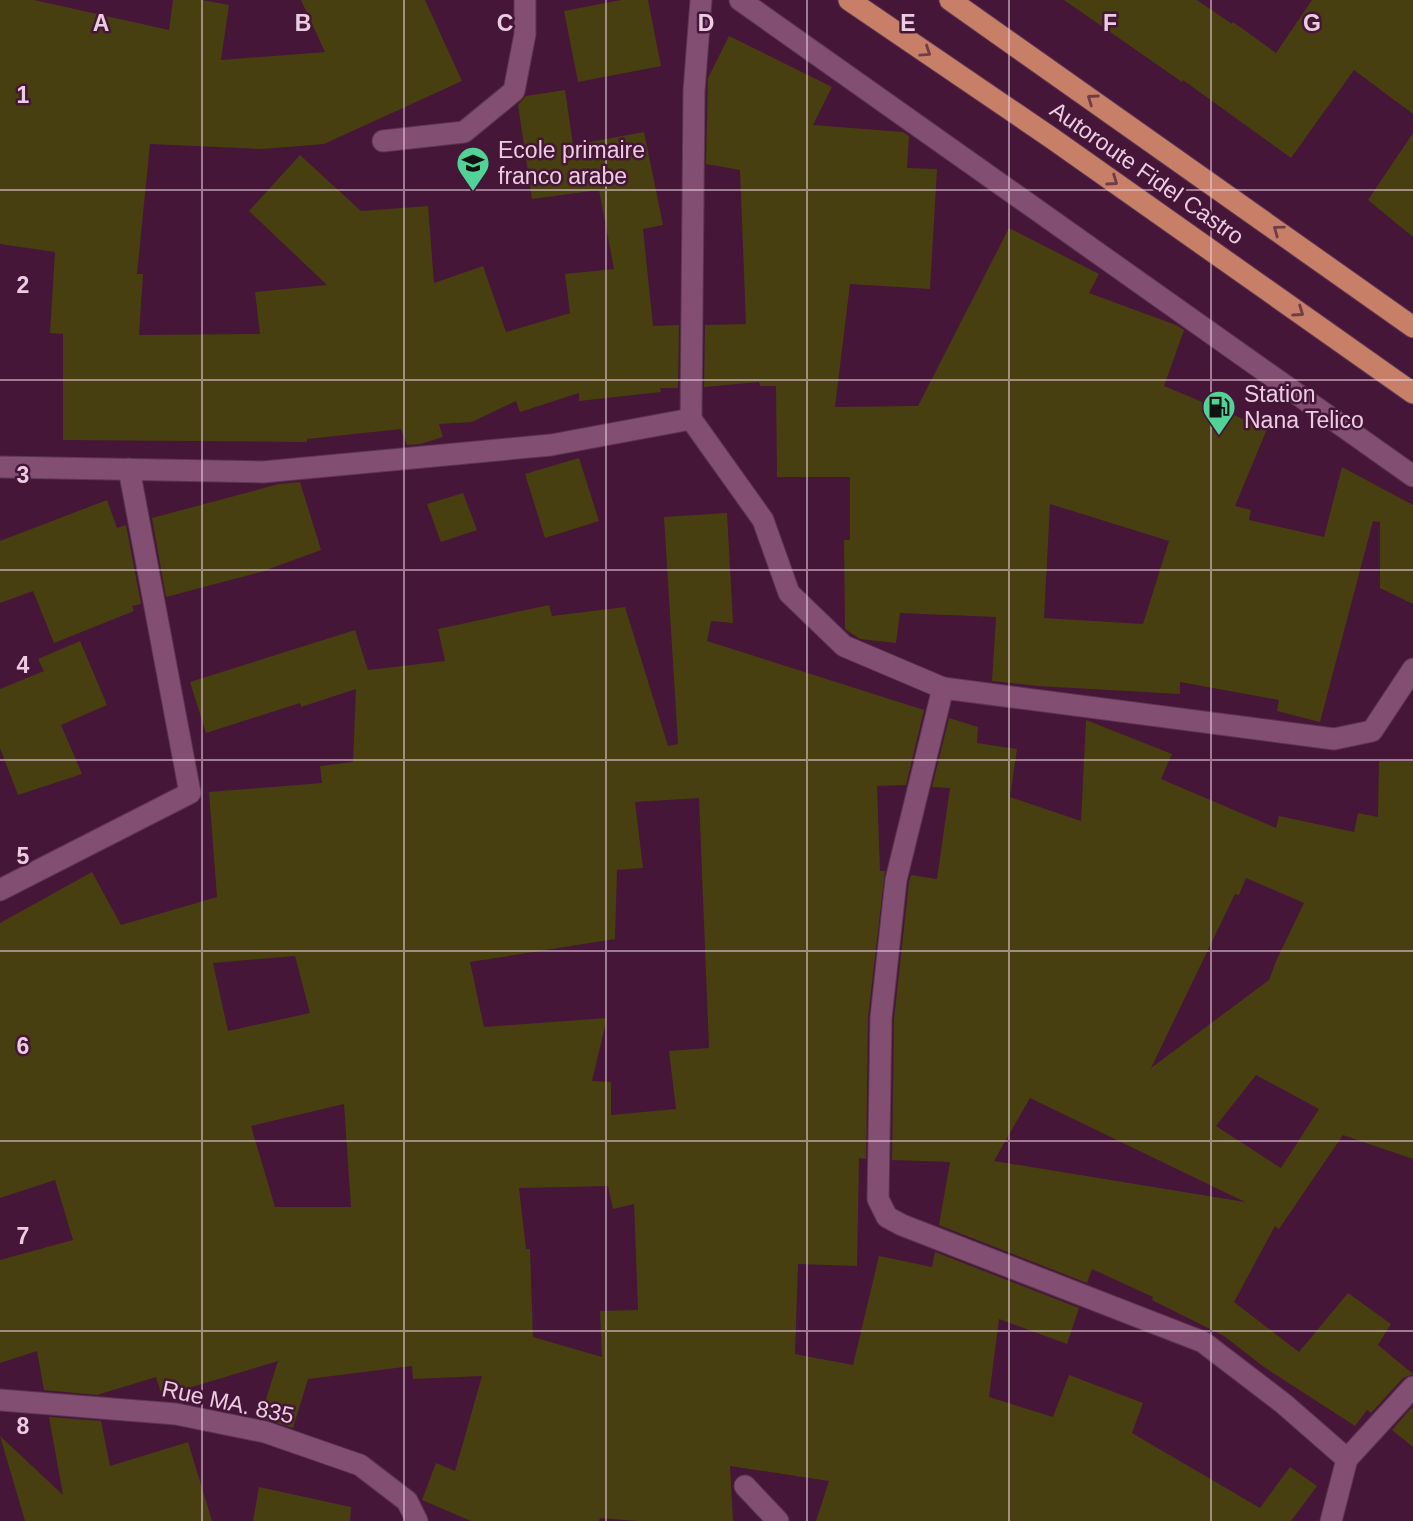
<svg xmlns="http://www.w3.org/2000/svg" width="1413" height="1521" font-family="Arial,sans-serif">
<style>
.building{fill:#473f0f;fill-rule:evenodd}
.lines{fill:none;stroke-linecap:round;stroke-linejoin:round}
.lane-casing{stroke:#5c3551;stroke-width:23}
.street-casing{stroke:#5c3551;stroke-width:23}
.highway-casing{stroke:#5c3551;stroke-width:23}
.lane{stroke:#824e71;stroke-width:21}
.street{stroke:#824e71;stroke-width:21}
.highway{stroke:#c78067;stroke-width:21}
.oneway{stroke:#723b48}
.grid{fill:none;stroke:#eccde0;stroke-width:2;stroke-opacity:0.55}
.labels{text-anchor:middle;stroke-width:5;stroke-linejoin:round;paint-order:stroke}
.poi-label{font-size:23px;fill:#eccde0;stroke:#451638;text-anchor:start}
.street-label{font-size:23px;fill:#eccde0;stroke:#451638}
.grid-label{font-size:23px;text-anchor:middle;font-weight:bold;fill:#eccde0;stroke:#451638;stroke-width:5;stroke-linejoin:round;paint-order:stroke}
</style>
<rect width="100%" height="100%" fill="#451638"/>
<!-- building -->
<g class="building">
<path d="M0,0H34L169,30L173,0H202L229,5L221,60L325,52L301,0H425L462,81L324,144L262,149L150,144L137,274H143L139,335L260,334L255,292L327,285L249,211L300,155L361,211L428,206L434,283L483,266L506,332L570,313L565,274L614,269L599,190L532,199L518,105L526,96L565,90L573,145L644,132L663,225L643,229L653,326L679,325L678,388H660L661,392L579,401V393L520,412L516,401L472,422L439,424L443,437L420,444L407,445L401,429L307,439V442L63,440V334L50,333L55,252L0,244Z"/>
<path d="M621,0H648L661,66L578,82L564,11Z"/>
<path d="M1064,0H1197L1232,24L1233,22L1276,53L1312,0H1413V114L1354,70L1291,158L1183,80L1182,82Z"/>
<path d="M729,36L832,87L813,125L903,132L909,136L907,168L937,169L930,289L850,284L835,407L918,406L1009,228L1099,274L1089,293L1176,325L1184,330L1164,386L1267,429L1235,506L1251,510L1249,520L1324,537L1342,467L1413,505V604L1380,588V522L1373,521L1320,722L1277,711L1279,700L1180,682V694L1038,686L992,681L996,617L900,613L896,643L860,639L845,629L844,540H850V477H777L776,386H760L759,382L704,387L705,325L746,324L740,170L706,164L708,78ZM1050,504L1169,541L1143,624L1044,618Z"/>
<path d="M1413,133V237L1368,200Z"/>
<path d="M579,458L599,521L545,538L525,474Z"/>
<path d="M300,482L321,550L261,572L166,597L152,518L279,484Z"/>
<path d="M463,493L477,530L441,542L427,504Z"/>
<path d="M107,500L117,528L126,525L141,604L132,606L134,611L54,643L33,591L0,603V541Z"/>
<path d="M727,513L733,623L711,621L707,641L924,710L906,785L877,786L880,871H885L868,1017L866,1159L859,1158L857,1266L798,1264L795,1354L853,1365L879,1256L932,1267L935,1252L1079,1308L1067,1344L999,1319L989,1397L1053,1417L1069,1375L1143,1403L1132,1433L1260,1508L1290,1467L1317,1486L1291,1521H816L829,1481L730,1466L733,1521H637L600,1518L599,1521H471L422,1500L436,1463L455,1471L482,1376L413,1379L412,1366L308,1379L293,1428L260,1418L278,1361L162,1396L156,1377L97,1395L44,1390L37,1351L0,1363V1260L73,1240L55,1180L0,1198V923L92,872L121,925L217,897L209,792L322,783L320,766L353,762L356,689L301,707L300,703L206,733L190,682L355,630L368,670L445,661L438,629L549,605L552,616L625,607L668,746L678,744L664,517ZM699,798L709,1048L669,1051L676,1109L611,1115V1082L592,1081L607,1018L484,1027L470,962L615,939L617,870L643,868L635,802ZM295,956L310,1013L228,1031L213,963ZM344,1104L351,1207H275L251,1126ZM608,1186L613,1209L634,1204L638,1310L600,1311L602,1357L533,1337L530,1249H526L519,1188Z"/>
<path d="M80,641L107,705L61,725L82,774L18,795L0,748V689L44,671L38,659Z"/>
<path d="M949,718L978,727L977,743L1017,749L1010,797L1081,821L1086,720L1172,754L1161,779L1276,828L1279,816L1354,832L1358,813L1378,817L1379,761H1413V1159L1343,1135L1279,1229L1275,1226L1234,1302L1299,1352L1348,1293L1391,1324L1378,1345L1413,1374L1403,1378L1371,1413L1367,1410L1355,1426L1264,1367L1224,1336L1152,1300L1153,1297L1092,1269L1087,1283L939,1225L950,1162L892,1160L894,1019L909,882L911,875L937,879L950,788L932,787ZM1246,878L1304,903L1277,959L1269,980L1151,1068L1235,894L1239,895ZM1256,1075L1319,1109L1281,1168L1216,1126ZM1030,1098L1245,1202L994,1161Z"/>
<path d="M1413,1406V1447L1392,1430Z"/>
<path d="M49,1417L101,1421L110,1466L188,1442L212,1521H25L0,1436L63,1495Z"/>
<path d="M259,1487L351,1507L350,1521H253Z"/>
</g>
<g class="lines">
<defs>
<path id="lane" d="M0,890L190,793L129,469"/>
<g id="street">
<path d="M701,0L694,91L691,419L763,520L789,593L844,646L943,688L1334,739L1372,731L1413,669"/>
<path d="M740,0L1413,476"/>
<path d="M383,141L464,132L514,91L525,34V0"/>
<path d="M0,467L263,472L551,445L691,419"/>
<path d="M943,688L896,880L881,1018L878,1199L887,1217L902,1225L1203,1342L1284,1404L1347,1459"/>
<path d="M0,1400L176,1414L265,1432L360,1465L407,1501L417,1521"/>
<path d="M745,1486L778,1521"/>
<path d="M1331,1521L1347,1459L1413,1387"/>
</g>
<g id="highway">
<path d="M849,0L1053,139L1413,393"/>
<path d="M950,0L1413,327"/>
</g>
</defs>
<!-- lane casing -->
<use href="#lane" class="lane-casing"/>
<!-- street casing -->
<use href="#street" class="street-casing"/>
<!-- highway casing -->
<use href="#highway" class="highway-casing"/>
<!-- lane -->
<use href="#lane" class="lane"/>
<!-- street -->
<use href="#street" class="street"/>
<!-- highway -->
<use href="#highway" class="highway"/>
</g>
<!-- one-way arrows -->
<defs><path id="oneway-chevron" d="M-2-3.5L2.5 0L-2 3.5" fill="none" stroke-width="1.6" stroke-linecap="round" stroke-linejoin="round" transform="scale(1.75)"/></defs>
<g class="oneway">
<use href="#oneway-chevron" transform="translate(926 52) rotate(34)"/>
<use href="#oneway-chevron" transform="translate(1092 99) rotate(-145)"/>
<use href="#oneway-chevron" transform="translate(1113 181) rotate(35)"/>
<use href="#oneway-chevron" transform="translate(1278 230) rotate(-144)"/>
<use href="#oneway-chevron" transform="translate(1299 312) rotate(35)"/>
</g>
<!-- grid -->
<path class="grid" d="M202,0V1521M404,0V1521M606,0V1521M807,0V1521M1009,0V1521M1211,0V1521M0,190H1413M0,380H1413M0,570H1413M0,760H1413M0,951H1413M0,1141H1413M0,1331H1413"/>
<!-- icons -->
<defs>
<symbol id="school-pin" viewBox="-11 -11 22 30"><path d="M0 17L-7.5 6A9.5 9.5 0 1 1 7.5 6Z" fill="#51d397" stroke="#451638"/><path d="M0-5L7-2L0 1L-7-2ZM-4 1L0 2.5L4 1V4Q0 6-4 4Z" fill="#111"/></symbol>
<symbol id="fuel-pin" viewBox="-11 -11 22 30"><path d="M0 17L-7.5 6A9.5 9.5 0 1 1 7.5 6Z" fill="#51d397" stroke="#451638"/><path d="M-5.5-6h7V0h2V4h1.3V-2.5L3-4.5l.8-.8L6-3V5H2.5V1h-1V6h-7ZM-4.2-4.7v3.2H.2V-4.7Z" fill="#111"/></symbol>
</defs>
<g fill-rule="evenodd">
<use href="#school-pin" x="454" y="144" width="38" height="52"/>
<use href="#fuel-pin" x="1200" y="388" width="38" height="52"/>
</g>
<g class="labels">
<!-- poi labels -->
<g class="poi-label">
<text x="498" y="158">Ecole primaire<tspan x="498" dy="26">franco arabe</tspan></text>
<text x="1244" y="402">Station<tspan x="1244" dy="26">Nana Telico</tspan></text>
</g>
<!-- street labels -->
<g class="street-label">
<text transform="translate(1147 173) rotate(35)" y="8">Autoroute Fidel Castro</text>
<text transform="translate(228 1402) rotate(12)" y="8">Rue MA. 835</text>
</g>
</g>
<g class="grid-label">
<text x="101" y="31">A</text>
<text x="303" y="31">B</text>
<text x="505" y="31">C</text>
<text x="706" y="31">D</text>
<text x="908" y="31">E</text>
<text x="1110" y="31">F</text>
<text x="1312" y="31">G</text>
<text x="23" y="103">1</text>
<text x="23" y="293">2</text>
<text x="23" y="483">3</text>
<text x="23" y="673">4</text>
<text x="23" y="864">5</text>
<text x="23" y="1054">6</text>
<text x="23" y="1244">7</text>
<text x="23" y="1434">8</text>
</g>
</svg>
